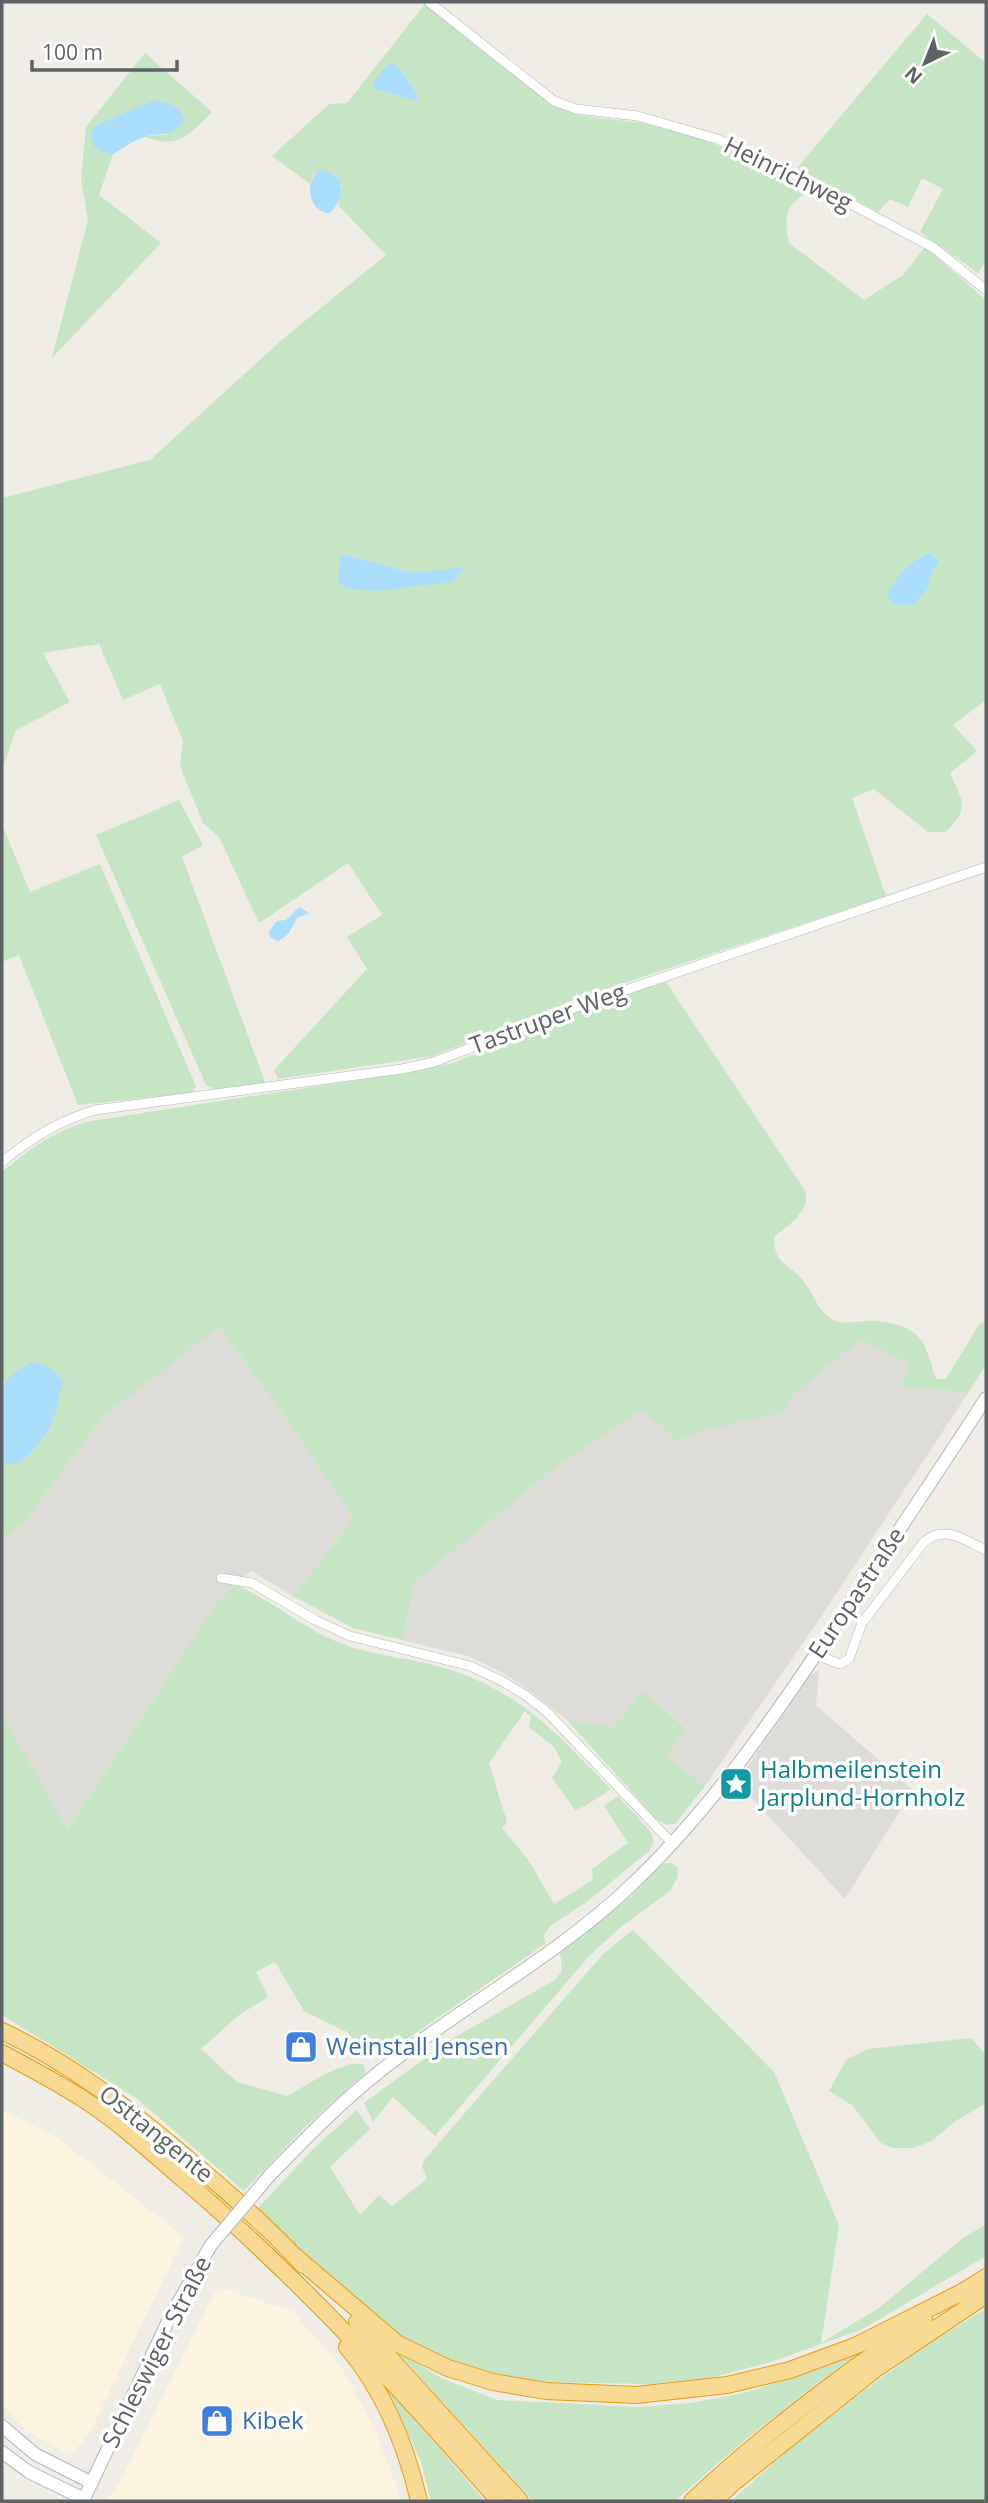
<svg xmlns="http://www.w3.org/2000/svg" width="988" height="2503" font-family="'Open Sans',sans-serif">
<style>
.commercial{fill:#fcf4de}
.industrial{fill:#dedcd8}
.green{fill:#c6e5c4;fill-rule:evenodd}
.water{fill:#aadcfb}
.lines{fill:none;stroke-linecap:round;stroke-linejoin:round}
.street-casing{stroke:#b3b7ba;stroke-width:10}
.secondary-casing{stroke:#b2b6ba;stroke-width:14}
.highway-casing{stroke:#eb990a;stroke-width:18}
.street{stroke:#fff;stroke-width:9}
.secondary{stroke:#fff;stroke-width:12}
.highway{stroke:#f8da94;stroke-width:16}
.secondary-bridge-casing{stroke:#b2b6ba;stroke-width:14;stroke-linecap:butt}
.secondary-bridge{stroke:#fff;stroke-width:12}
.labels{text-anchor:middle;stroke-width:7;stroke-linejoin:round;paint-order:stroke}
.street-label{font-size:24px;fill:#5e6266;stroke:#fff}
.culture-label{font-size:24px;fill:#0d838f;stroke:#fff;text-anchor:start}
.shop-label{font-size:24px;fill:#366cbe;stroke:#fff;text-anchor:start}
</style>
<rect width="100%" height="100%" fill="#efede6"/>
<!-- commercial -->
<g class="commercial">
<path d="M2,2110L58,2138L184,2237L88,2436L70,2455L25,2430L2,2405Z"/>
<path d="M220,2288L292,2311L342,2368L375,2430L402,2501H107L122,2478L215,2292Z"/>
</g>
<!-- industrial -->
<g class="industrial">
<path d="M218,1326L298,1435L354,1518L293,1596L251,1571L218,1601L66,1830L2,1713V1540L24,1523L105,1415Z"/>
<path d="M861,1338L910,1364L902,1387L968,1393L822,1615L705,1786L666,1756L687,1727L641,1691L614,1729L567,1720L526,1688L501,1672L468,1656L402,1640L415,1582L558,1466L642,1410L677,1441L793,1395Z"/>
<path d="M819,1670L816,1705L913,1790L845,1899L737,1782L810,1676Z"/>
</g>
<!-- green -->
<g class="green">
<path d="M425,4L548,101L577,115L642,123L689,134L774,169L812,189C786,205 783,213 789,243L864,300L903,275L925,247L986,300V700L953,725L977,751L950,773C963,802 970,807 946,832H928L874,789L852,798L886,896L576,999L433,1056L278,1079L274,1070L367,969L347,937L382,915L348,863L259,923L219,837L203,823L180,766L183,741L160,684L123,700L99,644L43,653L70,702L16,730L2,771V498L150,460L284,338L386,255L338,205L342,185L314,173L310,184L272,156L329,104L347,103ZM396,65L419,96L416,101L377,90ZM341,554L413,573L464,568L376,591Z"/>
<path d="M927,14L986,63V261L978,273L920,232L943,189L922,178L908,207L890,199L878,212L797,168Z"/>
<path d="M145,53L212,112C190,134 177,151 144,136L165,135L184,120L101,152L113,154L99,195L161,243L52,358L88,220L81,180L86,127Z"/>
<path d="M179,800L203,845L182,857L265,1082L263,1085L217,1090L206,1085L96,835Z"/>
<path d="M2,825L30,892L100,864L196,1086L192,1093L78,1105L19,955L2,962Z"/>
<path d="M666,982L806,1192C809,1213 788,1225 774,1237C774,1261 784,1262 799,1276C812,1288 816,1310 832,1319C842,1325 853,1322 864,1321C881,1319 914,1325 923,1343C929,1354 932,1367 936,1379H946L980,1323H986V1365L968,1393L902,1387L910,1364L861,1339L793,1395L783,1412L699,1432L677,1441L642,1410L558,1466L415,1582L402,1640L353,1628L293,1596L354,1518L298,1435L219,1327L105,1415L24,1523L2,1540V1464L4,1465L53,1422L56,1400L62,1383L4,1382L2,1386V1172C31,1148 54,1130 91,1121L416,1071L453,1063L585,1008Z"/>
<path d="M236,1585C270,1599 299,1625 333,1640C371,1657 412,1657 451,1670C525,1695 558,1735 611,1789L585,1806L575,1810L552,1778L562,1762L554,1747L529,1727L531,1717L525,1711L489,1763L507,1822L502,1828L529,1861L554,1904L593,1880L592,1869L628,1843L604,1806L618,1796L651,1832L654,1842L649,1851L588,1901L550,1926L544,1935L545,1944L378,2059C364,2048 355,2051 339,2056L336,2050L349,2033L304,2011L275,1962L256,1972L268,1997L239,2015L201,2049L237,2082L287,2096C304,2087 347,2057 364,2065L365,2073L303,2129L244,2191L136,2098L2,2015V1713L67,1829L218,1601Z"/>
<path d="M641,1691L687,1728L666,1756L705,1786L675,1824L666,1825L656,1819L567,1720L614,1728Z"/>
<path d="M672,1863L678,1868L677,1878L670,1891L622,1926L589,1956L435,2136L393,2097L373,2122L364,2103L450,2040L555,1980L562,1971L560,1952L632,1895L662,1864Z"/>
<path d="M633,1930L774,2072L839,2225L821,2343L879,2308L963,2238L986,2224V2256L863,2329L771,2362L710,2378L650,2384L539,2382L481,2373L432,2355L401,2338L359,2306L258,2208L316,2146L357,2110L370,2129L330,2167L360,2215L379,2195L392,2206L427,2179L422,2166L425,2159L603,1954Z"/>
<path d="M971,2038L986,2055V2103L954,2122L932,2141L913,2148H893L881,2143L853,2106L829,2091L847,2059L868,2049Z"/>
<path d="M986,2309V2501H731L800,2440L922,2347Z"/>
<path d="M395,2350L441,2378L497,2400L640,2407L691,2403L744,2393L809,2373L858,2354C793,2399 734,2448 675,2501H533Z"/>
<path d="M387,2388L485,2501H431L421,2462Z"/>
</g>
<!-- water -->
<g class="water">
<path d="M392,64L396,65L419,96L416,101L374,89L373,83L388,65Z"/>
<path d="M155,100C170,103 179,105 184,120C172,140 161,131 144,137C133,140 123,149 113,154L101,152L94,146L90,132L97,125Z"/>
<path d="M320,170C347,175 346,196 330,213C309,214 303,180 320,170Z"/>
<path d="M930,553L939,562L932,571L927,589L914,605L894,604L887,596C896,576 910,561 930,553Z"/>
<path d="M341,554L413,573L465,567L452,582L376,591L345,588L338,580Z"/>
<path d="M299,907L309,913L297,918C290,930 292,933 278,941L270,937L269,931L277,921L286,920Z"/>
<path d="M32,1362C45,1365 57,1370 63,1383C58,1396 57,1408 53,1420C50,1432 29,1457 18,1463C14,1465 6,1464 2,1464V1386L16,1371Z"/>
</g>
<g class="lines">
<defs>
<g id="street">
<path d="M429,2L554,101L576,109L638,116L717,139L792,173L934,248L986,290"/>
<path d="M2,1162C31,1138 59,1121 95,1110L402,1069L434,1062L582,1005L986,867"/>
<path d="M221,1578L252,1583L315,1620L350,1636L470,1666L502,1681L525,1695L546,1711L673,1844"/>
<path d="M816,1655L840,1664L849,1659L862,1623L924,1542C946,1524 964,1540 986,1550"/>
</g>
<g id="secondary">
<path d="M270,2175C305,2139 340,2103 379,2072C459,2008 551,1960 626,1890C709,1813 772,1720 835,1626C886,1550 937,1474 986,1398"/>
<path d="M2,2426L35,2454L92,2483"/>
<path d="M2,2452L29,2472L84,2499"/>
<path d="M83,2501L170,2317L211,2245"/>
</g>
<g id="highway">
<path d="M2,2031C70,2063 128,2108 186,2157C227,2191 267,2226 303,2265"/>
<path d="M2,2053C28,2067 55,2081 80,2097C118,2121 150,2151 184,2180C298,2277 400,2388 499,2501"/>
<path d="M296,2257L398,2344L448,2368L493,2382L546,2391L636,2395L727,2385L790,2370L855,2346L966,2290"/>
<path d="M959,2294L986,2277"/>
<path d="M357,2322L520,2501"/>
<path d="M347,2347C385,2392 406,2445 419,2501"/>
<path d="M692,2501C763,2434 843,2374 924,2319"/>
<path d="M714,2501L732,2484L877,2368L986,2295"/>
</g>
</defs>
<!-- street casing -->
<use href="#street" class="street-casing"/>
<!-- secondary casing -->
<use href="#secondary" class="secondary-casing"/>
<!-- highway casing -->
<use href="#highway" class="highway-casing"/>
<!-- street -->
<use href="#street" class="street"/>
<!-- secondary -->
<use href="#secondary" class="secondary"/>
<!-- highway -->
<use href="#highway" class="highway"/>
<defs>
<path id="secondary-bridge" d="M211,2245L270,2175"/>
</defs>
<!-- secondary-bridge casing -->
<use href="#secondary-bridge" class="secondary-bridge-casing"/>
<!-- secondary-bridge -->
<use href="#secondary-bridge" class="secondary-bridge"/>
</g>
<!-- icons -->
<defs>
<symbol id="sight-square" viewBox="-11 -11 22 22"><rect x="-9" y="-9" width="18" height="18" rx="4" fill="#0f9aa8" stroke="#fff"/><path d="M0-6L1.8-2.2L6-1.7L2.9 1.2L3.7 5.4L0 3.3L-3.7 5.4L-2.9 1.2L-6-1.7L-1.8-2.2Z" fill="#fff"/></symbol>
<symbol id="shop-square" viewBox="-11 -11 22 22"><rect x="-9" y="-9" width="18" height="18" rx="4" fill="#3f7fe0" stroke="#fff"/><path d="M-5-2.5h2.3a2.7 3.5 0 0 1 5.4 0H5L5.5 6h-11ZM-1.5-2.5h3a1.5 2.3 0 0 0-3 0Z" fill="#fff"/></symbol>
</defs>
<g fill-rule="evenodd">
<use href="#sight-square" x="717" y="1765" width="38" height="38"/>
<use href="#shop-square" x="282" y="2028" width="38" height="38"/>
<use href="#shop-square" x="198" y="2402" width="38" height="38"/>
</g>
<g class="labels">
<!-- street labels -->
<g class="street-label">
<text transform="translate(788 174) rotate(26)" y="8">Heinrichweg</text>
<text transform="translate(548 1019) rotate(-20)" y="8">Tastruper Weg</text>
<text transform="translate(857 1593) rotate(-56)" y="8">Europastraße</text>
<text transform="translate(156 2134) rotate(39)" y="8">Osttangente</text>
<text transform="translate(157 2352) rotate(-63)" y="8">Schleswiger Straße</text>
</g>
<!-- culture labels -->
<g class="culture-label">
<text x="760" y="1778">Halbmeilenstein<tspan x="760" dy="28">Jarplund-Hornholz</tspan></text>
</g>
<!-- shop labels -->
<g class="shop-label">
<text x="326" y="2055">Weinstall Jensen</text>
<text x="242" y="2429">Kibek</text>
</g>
</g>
<!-- border -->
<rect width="988" height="2503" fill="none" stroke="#5e6266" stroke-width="7"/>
<!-- north arrow -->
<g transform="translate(925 63) rotate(223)" stroke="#ffffff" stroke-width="5" paint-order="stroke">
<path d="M0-5L12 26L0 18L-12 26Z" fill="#5e6266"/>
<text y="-10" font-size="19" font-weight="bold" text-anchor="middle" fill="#5e6266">N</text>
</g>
<!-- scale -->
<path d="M32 60v10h145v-10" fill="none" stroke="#5e6266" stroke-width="3.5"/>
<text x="42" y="60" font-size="21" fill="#5e6266" stroke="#ffffff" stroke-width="5" paint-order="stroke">100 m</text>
</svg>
